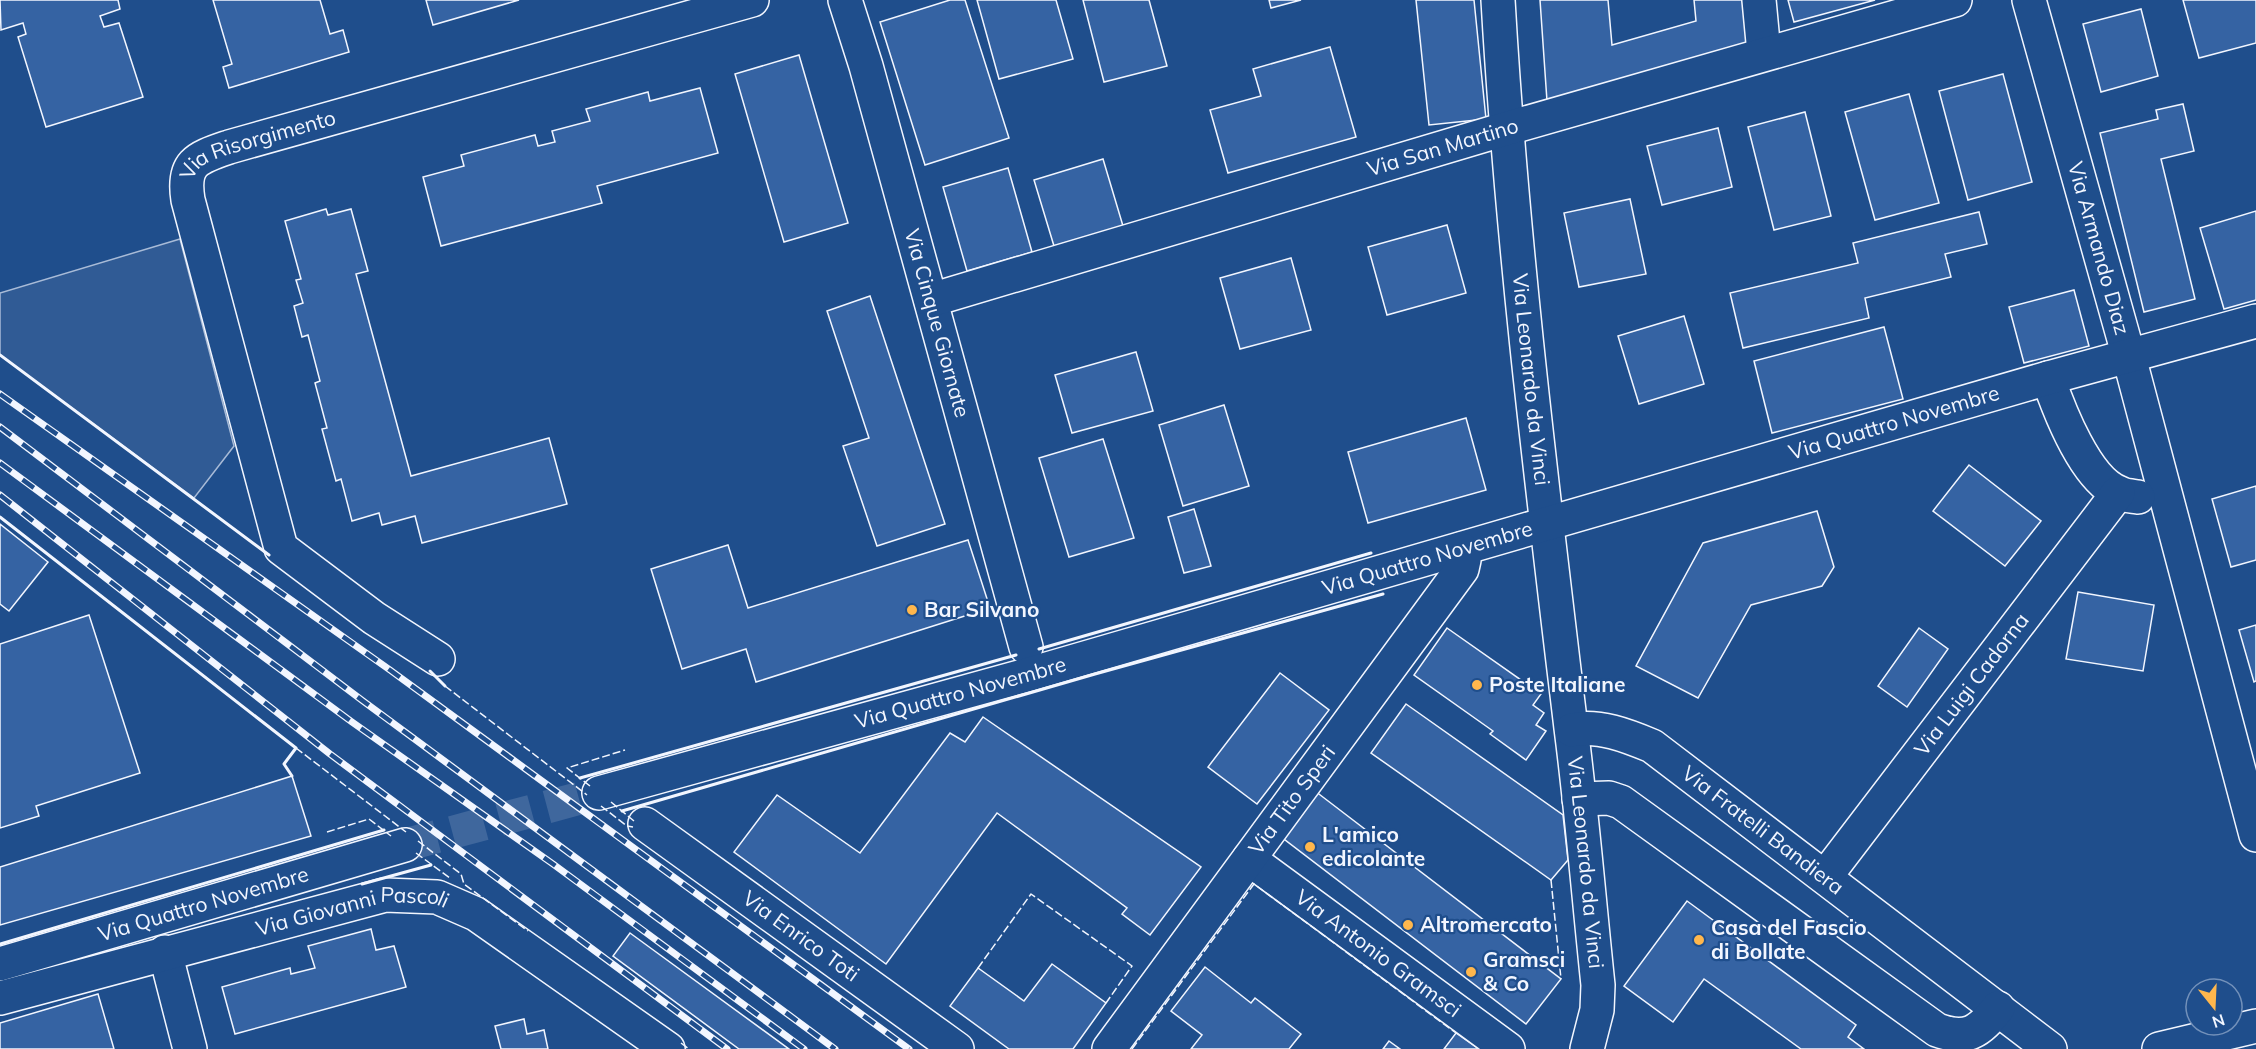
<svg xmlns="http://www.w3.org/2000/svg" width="2256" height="1049" font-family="Mulish,sans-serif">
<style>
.green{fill:#305b95;stroke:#a8bbd7;stroke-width:1.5}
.building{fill:#3563a3;stroke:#f2f6ff;stroke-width:1.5}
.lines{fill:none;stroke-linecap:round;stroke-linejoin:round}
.minor-tunnel{stroke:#3f679d;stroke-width:33;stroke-dasharray:33 16;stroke-linecap:butt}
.minor-casing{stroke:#f2f6ff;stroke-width:36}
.minor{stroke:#1f4e8c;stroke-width:33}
.rail-casing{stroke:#f2f6ff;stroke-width:7}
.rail{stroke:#1f4e8c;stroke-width:4.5;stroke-dasharray:14;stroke-linecap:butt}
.fence{stroke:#f2f6ff;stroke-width:1.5;stroke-dasharray:8 3;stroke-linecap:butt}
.wall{stroke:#f2f6ff;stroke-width:3}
.poi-dot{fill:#ffb74d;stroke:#1f4e8c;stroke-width:2}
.labels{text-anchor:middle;stroke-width:4.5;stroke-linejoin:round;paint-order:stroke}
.street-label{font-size:21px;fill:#f2f6ff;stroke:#1f4e8c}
.poi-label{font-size:21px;font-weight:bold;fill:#f2f6ff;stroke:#1f4e8c;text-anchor:start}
</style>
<rect width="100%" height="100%" fill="#1f4e8c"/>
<!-- green -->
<path class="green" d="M180,239L234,446L194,498L0,355V293Z"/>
<!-- building -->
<g class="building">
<path d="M0,0H118L120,9L100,16L104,27L119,23L143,97L46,127L18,37L26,34L23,23L1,30Z"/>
<path d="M213,0H320L330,34L343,30L349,52L229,88L223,67L232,64Z"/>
<path d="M426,0H519L433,25Z"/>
<path d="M950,0H965L1009,138L925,165L880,22Z"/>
<path d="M977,0H1056L1073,59L999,79Z"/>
<path d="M1083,0H1149L1167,66L1104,82Z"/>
<path d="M1269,0H1301L1271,8Z"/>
<path d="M1416,0H1474L1486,119L1429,125Z"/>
<path d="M1540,0H1608L1612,45L1696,21L1694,0H1748L1755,44L1547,101Z"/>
<path d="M1788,0H1875L1794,22Z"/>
<path d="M2183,0H2256V43L2199,58Z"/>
<path d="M2141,9L2158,76L2101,92L2083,24Z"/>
<path d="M1330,47L1356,137L1228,173L1210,110L1261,96L1253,69Z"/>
<path d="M799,55L848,223L784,242L735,74Z"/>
<path d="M2003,74L2032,182L1968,200L1939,91Z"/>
<path d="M700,88L718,153L597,186L602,203L441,246L423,177L464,166L461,155L535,135L538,146L555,142L552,131L590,121L586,109L648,92L650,101Z"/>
<path d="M1909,94L1939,203L1875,220L1845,112Z"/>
<path d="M2183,104L2194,151L2161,159L2195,299L2144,312L2100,133L2158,119L2156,110Z"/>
<path d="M1805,112L1831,216L1774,230L1748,127Z"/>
<path d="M1718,128L1732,187L1662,205L1647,146Z"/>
<path d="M1103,159L1123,226L1054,246L1034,180Z"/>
<path d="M1008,168L1032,252L967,271L943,187Z"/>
<path d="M1630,199L1646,274L1579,287L1564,213Z"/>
<path d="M326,209L328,215L351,209L368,271L356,274L411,476L549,438L567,504L422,543L415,516L382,525L379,513L352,521L341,479L336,481L322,429L327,428L315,383L320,381L308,335L302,337L294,306L303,303L296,280L301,279L285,221Z"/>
<path d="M2256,211V300L2224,309L2200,228Z"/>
<path d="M1979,212L1987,244L1945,254L1951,277L1865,298L1869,318L1743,348L1730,293L1858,263L1853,243Z"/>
<path d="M1447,225L1466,293L1387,315L1368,247Z"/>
<path d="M1291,258L1311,330L1240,349L1220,278Z"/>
<path d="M2074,290L2089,346L2024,363L2009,307Z"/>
<path d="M870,296L945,524L877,546L843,446L869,438L827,311Z"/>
<path d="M1684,316L1704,384L1639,404L1618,336Z"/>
<path d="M1884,327L1903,399L1772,433L1754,361Z"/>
<path d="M1136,352L1153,411L1072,433L1055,375Z"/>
<path d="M1224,405L1249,486L1183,506L1159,425Z"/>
<path d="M1466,418L1486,490L1368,523L1348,452Z"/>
<path d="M1103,439L1134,538L1069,557L1039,458Z"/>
<path d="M1969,465L2041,521L2005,566L1933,511Z"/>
<path d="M2256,486V560L2231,567L2212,499Z"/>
<path d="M1194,509L1211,566L1184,573L1168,517Z"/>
<path d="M1817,511L1834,567L1822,586L1751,605L1698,698L1636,666L1703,543Z"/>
<path d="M0,524L48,562L9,611L0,604Z"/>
<path d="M968,540L990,608L756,682L746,649L682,669L651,569L728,545L748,608Z"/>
<path d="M2078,592L2154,605L2143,671L2066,659Z"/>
<path d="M89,615L140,773L36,806L39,816L0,828V644Z"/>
<path d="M2256,625V681L2254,682L2239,630Z"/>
<path d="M1447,628L1541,694L1533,705L1544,713L1536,725L1546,731L1526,760L1490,734L1493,731L1414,675Z"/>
<path d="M1919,628L1948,649L1907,707L1878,686Z"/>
<path d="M1280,673L1329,710L1257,804L1208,767Z"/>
<path d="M1406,704L1563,815L1568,860L1551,880L1371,753Z"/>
<path d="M983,717L1201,867L1150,935L1122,914L1127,908L997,813L886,964L734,852L777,795L860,853L950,733L965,742Z"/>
<path d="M292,776L311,836L0,925V867Z"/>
<path d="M1315,791L1561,979L1526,1024L1280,836Z"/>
<path d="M1687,901L1856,1025L1848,1037L1864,1049H1801L1704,979L1673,1022L1624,986Z"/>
<path d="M371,929L376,950L394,946L406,987L235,1034L222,987L290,968L291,974L315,968L308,946Z"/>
<path d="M630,933L789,1049H739L613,956Z"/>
<path d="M1052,964L1106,1003L1073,1049H1009L950,1006L978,968L1024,1001Z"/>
<path d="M1205,967L1251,1003L1255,998L1301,1034L1289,1049H1191L1202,1035L1171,1011Z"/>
<path d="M98,994L114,1049H0V1023Z"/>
<path d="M524,1019L527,1034L544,1030L548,1049H501L495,1026Z"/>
<path d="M1456,1033L1479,1049H1444Z"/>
<path d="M1389,1041L1400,1049H1383Z"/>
</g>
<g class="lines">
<!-- minor-tunnel -->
<path class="minor-tunnel" d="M405,845L599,793"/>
<defs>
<g id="minor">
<path id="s1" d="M845,0L866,66L1026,647"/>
<path id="s2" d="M1498,0C1512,244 1542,486 1571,728C1582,813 1589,900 1598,985L1597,1010L1587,1049"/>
<path d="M1759,0L1764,53"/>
<path id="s3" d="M2029,0L2129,357L2256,835"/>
<path id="s4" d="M931,300L1505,129L1955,0"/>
<path d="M2048,378C2059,410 2086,481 2120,493C2125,496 2132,496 2138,497"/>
<path id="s5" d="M438,659L374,618L281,548L188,200C182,162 197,158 229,147L752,0"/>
<path id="s6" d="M1572,730C1598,724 1628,736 1652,746L2050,1049"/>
<path id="s7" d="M599,793L1030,674L2048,378L2256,321"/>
<path d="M1579,799L1609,798L1621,802L1937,1030C1967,1041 1979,1032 1998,1008"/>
<path id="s8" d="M645,824L957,1049"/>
<path id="s9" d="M1249,859L1508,1049"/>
<path id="s10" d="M1825,877L2118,493"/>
<path d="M165,952L190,1049"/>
<path id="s11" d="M0,964L405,845"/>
<path id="s12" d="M0,998L385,895L437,897L476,914L668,1049"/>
<path id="s13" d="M1109,1049L1462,569L1464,560L1461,549"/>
<path d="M2159,1049L2256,1026"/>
</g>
</defs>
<!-- minor casing -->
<use href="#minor" class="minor-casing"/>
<!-- minor -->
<use href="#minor" class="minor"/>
<defs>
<g id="rail">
<path d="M0,394L390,670L909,1049"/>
<path d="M0,427L363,701L835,1049"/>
<path d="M0,463L352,722L553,864L804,1049"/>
<path d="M0,495L330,754L727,1049"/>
</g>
</defs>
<!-- rail casing -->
<use href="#rail" class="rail-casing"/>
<!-- rail -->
<use href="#rail" class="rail"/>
<!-- fence -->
<g class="fence">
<path d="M445,686L587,795"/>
<path d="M296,748L406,832"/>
<path d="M590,786L567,768L625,750"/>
<path d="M611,802L634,821"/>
<path d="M601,806L627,826L633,827"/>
<path d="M327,832L369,819L391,836"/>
<path d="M418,841L461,874L464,884L528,931"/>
<path d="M416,853L450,878"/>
<path d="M1551,880L1561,979"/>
<path d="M978,968L1031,894L1132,966L1106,1003"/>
<path d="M681,1043L689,1049"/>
<path d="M1132,1049L1254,884L1456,1033"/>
</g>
<!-- wall -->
<g class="wall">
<path d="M0,355L269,555"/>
<path d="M0,517L296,748L284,764L292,776"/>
<path d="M1039,649L1371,553"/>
<path d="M430,671L445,686"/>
<path d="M580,778L1016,655"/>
<path d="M622,811L1095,674L1383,594"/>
<path d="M362,884L431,865"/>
<path d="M0,944L384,830"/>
</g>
</g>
<!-- markers -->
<g class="poi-dot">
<circle cx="912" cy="610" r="6"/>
<circle cx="1477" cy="685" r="6"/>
<circle cx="1310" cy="847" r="6"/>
<circle cx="1408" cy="925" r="6"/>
<circle cx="1699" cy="940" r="6"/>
<circle cx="1471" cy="972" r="6"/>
</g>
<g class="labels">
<!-- street labels -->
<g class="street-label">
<text dy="7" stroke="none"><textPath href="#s4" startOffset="534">Via San Martino</textPath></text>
<text dy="7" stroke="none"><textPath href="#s5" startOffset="657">Via Risorgimento</textPath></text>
<text dy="7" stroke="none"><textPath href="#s3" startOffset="258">Via Armando Diaz</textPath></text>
<text dy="7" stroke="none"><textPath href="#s1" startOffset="336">Via Cinque Giornate</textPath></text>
<text dy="7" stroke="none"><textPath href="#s2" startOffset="381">Via Leonardo da Vinci</textPath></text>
<text dy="7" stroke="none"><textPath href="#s7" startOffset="1347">Via Quattro Novembre</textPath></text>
<text dy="7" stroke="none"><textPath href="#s7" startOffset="861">Via Quattro Novembre</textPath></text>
<text dy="7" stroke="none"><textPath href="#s10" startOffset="242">Via Luigi Cadorna</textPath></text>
<text dy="7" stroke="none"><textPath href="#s7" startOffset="375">Via Quattro Novembre</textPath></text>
<text dy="7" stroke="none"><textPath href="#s13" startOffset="309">Via Tito Speri</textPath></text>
<text dy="7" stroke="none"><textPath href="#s6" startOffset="222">Via Fratelli Bandiera</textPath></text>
<text dy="7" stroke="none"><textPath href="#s2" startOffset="867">Via Leonardo da Vinci</textPath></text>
<text dy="7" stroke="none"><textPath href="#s11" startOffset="212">Via Quattro Novembre</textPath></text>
<text dy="7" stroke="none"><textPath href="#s12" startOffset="364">Via Giovanni Pascoli</textPath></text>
<text dy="7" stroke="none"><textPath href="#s8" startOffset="192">Via Enrico Toti</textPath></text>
<text dy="7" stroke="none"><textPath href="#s9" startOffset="160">Via Antonio Gramsci</textPath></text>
</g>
<!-- poi labels -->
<g class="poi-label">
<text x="924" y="617">Bar Silvano</text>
<text x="1489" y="692">Poste Italiane</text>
<text x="1322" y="842">L'amico<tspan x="1322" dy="24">edicolante</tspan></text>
<text x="1420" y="932">Altromercato</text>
<text x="1711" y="935">Casa del Fascio<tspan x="1711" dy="24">di Bollate</tspan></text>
<text x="1483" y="967">Gramsci<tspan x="1483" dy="24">&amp; Co</tspan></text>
</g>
</g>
<!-- north arrow -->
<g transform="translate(2214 1007) rotate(162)"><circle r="28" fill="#1f4e8c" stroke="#7391ba" stroke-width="1.5"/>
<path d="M0-4.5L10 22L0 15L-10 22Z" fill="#ffb74d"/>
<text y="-9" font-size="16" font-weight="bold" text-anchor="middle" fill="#f2f6ff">N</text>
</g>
</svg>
